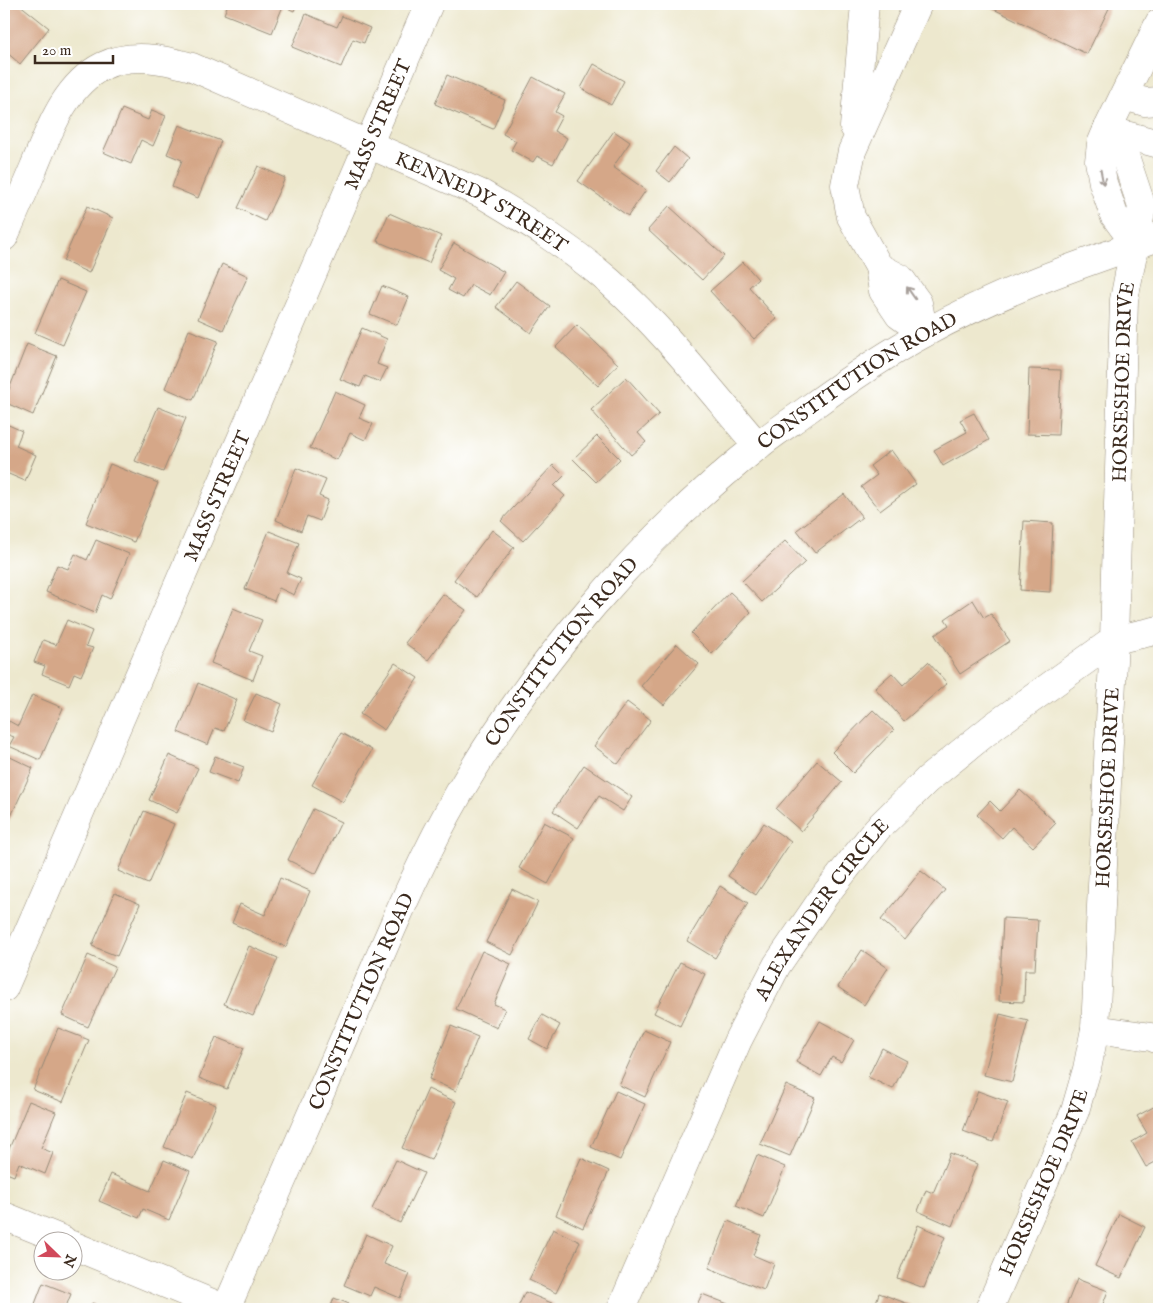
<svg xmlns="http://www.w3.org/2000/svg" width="1163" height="1313" font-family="'IM FELL English',serif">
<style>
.building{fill:#d5a788}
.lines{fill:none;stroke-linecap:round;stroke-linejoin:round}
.minor-casing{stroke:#948976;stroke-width:29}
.minor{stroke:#fff;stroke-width:28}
.oneway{stroke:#a79f9a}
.labels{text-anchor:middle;stroke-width:4;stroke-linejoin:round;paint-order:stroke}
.street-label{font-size:20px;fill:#3b2a1e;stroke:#fff}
</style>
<rect width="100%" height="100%" fill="#fff"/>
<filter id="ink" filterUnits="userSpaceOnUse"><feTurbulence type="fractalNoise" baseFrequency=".02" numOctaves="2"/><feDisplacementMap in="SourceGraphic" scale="10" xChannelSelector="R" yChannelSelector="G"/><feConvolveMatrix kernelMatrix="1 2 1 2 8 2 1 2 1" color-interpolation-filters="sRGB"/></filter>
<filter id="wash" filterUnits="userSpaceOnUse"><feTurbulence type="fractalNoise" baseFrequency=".0096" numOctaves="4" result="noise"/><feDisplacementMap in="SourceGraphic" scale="20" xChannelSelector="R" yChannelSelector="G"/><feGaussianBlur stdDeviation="1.12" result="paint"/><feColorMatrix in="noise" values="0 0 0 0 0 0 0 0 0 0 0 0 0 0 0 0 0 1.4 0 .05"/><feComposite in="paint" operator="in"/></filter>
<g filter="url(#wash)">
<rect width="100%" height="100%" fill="#ede8ce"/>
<g id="blocks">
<!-- building -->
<g class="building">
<path d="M7,4H19L49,28L20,64L4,50V8Z"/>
<path d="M228,4H297L294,11L283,6L272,33L224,14Z"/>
<path d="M983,4H1111L1087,54Z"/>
<path d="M306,14L337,27L342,16L370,28L364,43L353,39L341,67L292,47Z"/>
<path d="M594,64L624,81L611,105L581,88Z"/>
<path d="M447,75L505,100L493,129L435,104Z"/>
<path d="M533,77L565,94L555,112L562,116L554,131L567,138L553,164L537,156L533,162L511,150L516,141L503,134Z"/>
<path d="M122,109L148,120L152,110L166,116L153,146L141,140L131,164L103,152Z"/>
<path d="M179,125L221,141L198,198L172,187L182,160L167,154Z"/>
<path d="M614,131L630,142L613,167L646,190L628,216L578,181Z"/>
<path d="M674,147L688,159L670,182L656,171Z"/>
<path d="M258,166L285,178L265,221L238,208Z"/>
<path d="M87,206L113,218L89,273L63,261Z"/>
<path d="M669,206L724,256L702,280L648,230Z"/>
<path d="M389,213L441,236L429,263L377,241Z"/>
<path d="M454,243L504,272L490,295L471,285L463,298L448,290L454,279L438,270Z"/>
<path d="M743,262L758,279L749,287L777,319L754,339L710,291Z"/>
<path d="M222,264L248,276L223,330L198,319Z"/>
<path d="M58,280L86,292L63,345L35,333Z"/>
<path d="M516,281L550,306L531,333L496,307Z"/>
<path d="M382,286L409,297L397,325L370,314Z"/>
<path d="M577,325L618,364L598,386L556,347Z"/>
<path d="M362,328L387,339L377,364L387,368L380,382L365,376L360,387L340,379Z"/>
<path d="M189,330L218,341L193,400L165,388Z"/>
<path d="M27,344L57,356L33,415L4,402Z"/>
<path d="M1029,369L1061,370L1058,435L1027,434Z"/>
<path d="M626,377L659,414L638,433L646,442L631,455L591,410Z"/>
<path d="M335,391L365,405L359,418L373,424L365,440L350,433L337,460L310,448Z"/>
<path d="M158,407L186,418L163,472L135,461Z"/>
<path d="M974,413L989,440L943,466L934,450L967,432L960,420Z"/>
<path d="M4,423L22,431L16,446L36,455L25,481L4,472Z"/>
<path d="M597,436L620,459L596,482L573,459Z"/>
<path d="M891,450L916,484L880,511L861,487L877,475L870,466Z"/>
<path d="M110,464L158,483L134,542L86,523Z"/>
<path d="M553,465L564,476L554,486L565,496L523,541L501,521Z"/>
<path d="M296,468L326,480L319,496L328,500L320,521L307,516L301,531L276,520Z"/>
<path d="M844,494L862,517L815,553L797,530Z"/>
<path d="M1024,521L1053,523L1050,592L1020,590Z"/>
<path d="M492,530L514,547L477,597L454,580Z"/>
<path d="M269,531L299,543L287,573L301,579L294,595L279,588L274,601L245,589Z"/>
<path d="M96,540L129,554L110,599L102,595L95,613L46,592L57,565L68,569L75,554L87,560Z"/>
<path d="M785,541L805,562L762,602L742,581Z"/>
<path d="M730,592L751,612L712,654L691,633Z"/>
<path d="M443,594L466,610L428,660L405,643Z"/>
<path d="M973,600L984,618L991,614L1010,641L960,674L935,635L949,625L945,619Z"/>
<path d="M233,608L262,620L249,651L262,656L253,680L211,663Z"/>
<path d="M67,620L92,631L86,646L93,648L81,676L74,673L69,685L42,674L45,666L34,662L43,640L56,645Z"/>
<path d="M677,644L699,664L664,705L641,686Z"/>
<path d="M928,662L947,683L904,721L875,688L892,673L903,685Z"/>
<path d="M395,663L418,678L384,730L360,714Z"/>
<path d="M198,683L237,700L224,731L215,728L208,745L178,732Z"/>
<path d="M256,693L282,704L271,732L243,720Z"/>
<path d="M32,695L63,708L40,760L9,746L14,737L4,733L9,721L18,726Z"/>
<path d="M627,702L651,720L618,764L594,746Z"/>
<path d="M873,710L894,730L853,773L832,752Z"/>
<path d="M341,733L372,750L343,802L312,785Z"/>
<path d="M6,755L33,768L7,825L4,824V760Z"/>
<path d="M169,755L198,768L177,813L149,800Z"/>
<path d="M215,756L244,767L238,783L209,772Z"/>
<path d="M817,761L842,782L801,831L776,809Z"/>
<path d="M584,765L632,797L623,811L599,796L578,828L553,811Z"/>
<path d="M1020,790L1056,823L1033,847L1012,827L1002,838L977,815L990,801L1000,811Z"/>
<path d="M313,809L341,822L316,874L288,860Z"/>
<path d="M144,811L174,824L148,884L118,871Z"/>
<path d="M544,822L574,838L548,884L519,868Z"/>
<path d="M764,823L791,842L756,895L728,876Z"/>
<path d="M921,871L945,890L905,940L881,920Z"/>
<path d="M280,878L310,891L286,947L232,923L240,904L265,915Z"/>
<path d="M720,886L748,903L715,958L687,941Z"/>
<path d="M512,889L538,902L512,955L486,942Z"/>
<path d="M115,893L140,904L117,956L92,946Z"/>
<path d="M1003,918L1038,920L1035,970H1025L1024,1002L999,1001Z"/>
<path d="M249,946L278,958L253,1016L224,1004Z"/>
<path d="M862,950L888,968L864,1005L838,987Z"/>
<path d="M482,951L511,964L494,1004L505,1009L497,1028L456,1009Z"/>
<path d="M88,955L115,967L88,1027L62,1015Z"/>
<path d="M680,962L705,974L680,1026L654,1013Z"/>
<path d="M1000,1014L1028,1021L1012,1082L984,1075Z"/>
<path d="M542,1015L560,1025L547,1049L529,1039Z"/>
<path d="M820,1021L854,1040L841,1062L832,1057L821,1076L796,1062Z"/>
<path d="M451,1026L478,1037L456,1091L429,1079Z"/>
<path d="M58,1028L89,1040L63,1102L33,1090Z"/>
<path d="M644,1030L670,1042L645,1097L619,1085Z"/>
<path d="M216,1037L244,1048L227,1089L199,1078Z"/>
<path d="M882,1048L907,1061L893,1089L868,1077Z"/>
<path d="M786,1085L815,1098L790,1156L760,1144Z"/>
<path d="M428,1089L456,1102L431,1160L402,1148Z"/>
<path d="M616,1091L645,1104L620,1160L591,1147Z"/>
<path d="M978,1091L1008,1102L993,1142L963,1131Z"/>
<path d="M187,1093L216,1105L193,1159L164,1147Z"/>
<path d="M29,1101L56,1112L41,1148L53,1153L45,1174L19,1163L14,1176L4,1172V1161Z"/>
<path d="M1159,1104V1160L1146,1167L1132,1142L1147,1133L1137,1116Z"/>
<path d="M950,1153L977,1164L952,1226L918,1211L926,1190L933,1193Z"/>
<path d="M757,1155L785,1167L764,1218L736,1206Z"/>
<path d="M581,1158L609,1171L583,1228L556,1215Z"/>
<path d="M164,1160L190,1171L169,1220L143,1209L139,1218L99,1201L111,1174L150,1191Z"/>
<path d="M396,1160L424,1173L400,1223L372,1209Z"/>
<path d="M1119,1214L1145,1227L1121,1278L1095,1266Z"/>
<path d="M728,1221L761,1235L753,1255L774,1264L764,1290L709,1268Z"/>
<path d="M918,1225L945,1237L924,1288L897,1278Z"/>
<path d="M553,1229L580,1242L556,1293L529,1280Z"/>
<path d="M366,1234L392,1246L384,1264L410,1274L400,1298L374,1287L370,1296L344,1285Z"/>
<path d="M1077,1279L1108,1291L1101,1309H1065Z"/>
<path d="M43,1283L71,1294L65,1309H33Z"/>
<path d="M525,1292L554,1304L552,1309H517Z"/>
<path d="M879,1293L911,1305L910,1309H874Z"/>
<path d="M702,1294L728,1304L726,1309H695Z"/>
<path d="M334,1298L362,1309H330Z"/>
<path d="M92,1303L106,1309H89Z"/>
</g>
</g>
</g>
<g filter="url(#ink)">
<use href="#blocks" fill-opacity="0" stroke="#948976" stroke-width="1"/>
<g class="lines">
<defs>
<g id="minor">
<path d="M918,4L852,151L845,185L851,217L879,267L883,291L899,315L924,333"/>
<path d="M1124,96L1145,102L1159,101"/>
<path d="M854,127L865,4"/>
<path d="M1107,130L1159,144"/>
<path id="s1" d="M4,237C14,214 24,191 34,167C49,131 65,85 103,66C131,52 163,59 192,67L482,194C526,220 571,248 610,282C665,331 710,390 758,446"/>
<path d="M1136,245L1114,215L1103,183L1099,161L1101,144L1107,130L1159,23"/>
<path d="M879,267L900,278L918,303L924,333"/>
<path id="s2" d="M4,988L429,4"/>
<path d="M1095,1029L1151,1037L1159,1040"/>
<path d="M4,1216L63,1240"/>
<path d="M72,1245L226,1309"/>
<path id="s3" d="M226,1309C270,1209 314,1109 357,1009C389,936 419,862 459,793C535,663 640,539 759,445C774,433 791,422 807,410C844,383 884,355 925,333C999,292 1080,264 1159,237"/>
<path id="s4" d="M621,1309L738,1040L777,965L825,895L877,829L927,780L994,726L1114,640L1159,630"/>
<path id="s5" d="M989,1309L1075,1111L1087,1069L1095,1029L1114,640L1124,300L1142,207L1123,150L1107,130"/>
</g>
</defs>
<!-- minor casing -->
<use href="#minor" class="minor-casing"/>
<!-- minor -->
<use href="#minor" class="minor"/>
</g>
<!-- one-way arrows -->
<defs><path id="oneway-shaft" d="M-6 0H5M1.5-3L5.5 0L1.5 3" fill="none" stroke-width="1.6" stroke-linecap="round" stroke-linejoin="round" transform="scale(1.25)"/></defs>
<g class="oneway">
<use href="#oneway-shaft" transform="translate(1102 177) rotate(79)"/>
<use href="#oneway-shaft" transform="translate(911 293) rotate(-125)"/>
</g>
</g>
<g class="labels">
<!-- street labels -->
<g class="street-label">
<text dy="7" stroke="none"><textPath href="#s2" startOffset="941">MASS STREET</textPath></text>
<text dy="7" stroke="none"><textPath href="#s1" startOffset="612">KENNEDY STREET</textPath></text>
<text dy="7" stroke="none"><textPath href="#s3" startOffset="1146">CONSTITUTION ROAD</textPath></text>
<text dy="7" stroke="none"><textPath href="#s5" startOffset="948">HORSESHOE DRIVE</textPath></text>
<text dy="7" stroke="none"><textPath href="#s2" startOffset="536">MASS STREET</textPath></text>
<text dy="7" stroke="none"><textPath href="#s3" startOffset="741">CONSTITUTION ROAD</textPath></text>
<text dy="7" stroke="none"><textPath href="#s5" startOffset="542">HORSESHOE DRIVE</textPath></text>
<text dy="7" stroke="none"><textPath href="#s4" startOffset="449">ALEXANDER CIRCLE</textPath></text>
<text dy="7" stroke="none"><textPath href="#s3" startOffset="336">CONSTITUTION ROAD</textPath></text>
<text dy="7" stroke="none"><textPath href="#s5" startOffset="138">HORSESHOE DRIVE</textPath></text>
</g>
</g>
<!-- margin -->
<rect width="1163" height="1313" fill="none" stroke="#fff" stroke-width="20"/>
<!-- north arrow -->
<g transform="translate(58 1256) rotate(113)"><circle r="24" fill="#ffffff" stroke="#b1aaa5"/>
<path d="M0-4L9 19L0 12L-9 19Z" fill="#d1495b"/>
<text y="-8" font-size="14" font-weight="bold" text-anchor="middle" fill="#3b2a1e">N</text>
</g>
<!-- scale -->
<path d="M35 55v8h78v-8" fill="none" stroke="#3b2a1e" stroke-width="2.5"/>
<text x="42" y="55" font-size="15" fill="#3b2a1e" stroke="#ffffff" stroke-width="4" paint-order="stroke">20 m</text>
</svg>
